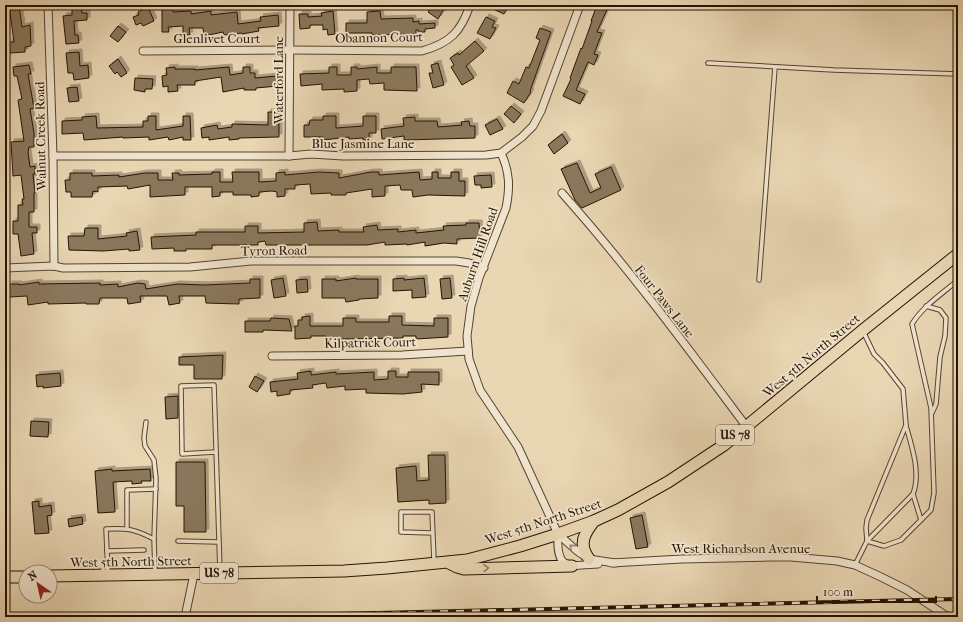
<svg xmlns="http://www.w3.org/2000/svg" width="963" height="622" font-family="'IM FELL French Canon',serif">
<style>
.building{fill:#8a785d;stroke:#241300;filter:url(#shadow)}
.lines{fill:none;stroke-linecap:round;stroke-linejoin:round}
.service-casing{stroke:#55442d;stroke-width:5.5}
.minor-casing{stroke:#55442d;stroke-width:9}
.primary-casing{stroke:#241300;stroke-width:13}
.service{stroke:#f1e4ce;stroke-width:3.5}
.minor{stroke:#f1e4ce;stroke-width:7}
.primary{stroke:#e9d6b3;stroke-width:11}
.rail-casing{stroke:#241300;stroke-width:4}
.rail{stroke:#f1e4ce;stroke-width:2.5;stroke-dasharray:8;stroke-linecap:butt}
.oneway{stroke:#958671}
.oneway2{stroke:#907e62}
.labels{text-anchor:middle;stroke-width:3.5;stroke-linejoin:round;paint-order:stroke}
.shield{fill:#f1e4ce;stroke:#62523e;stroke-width:1}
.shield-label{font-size:12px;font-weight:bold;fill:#241300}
.street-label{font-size:13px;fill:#241300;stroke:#f1e4ce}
</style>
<defs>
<filter id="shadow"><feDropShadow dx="3" dy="-3" stdDeviation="0" flood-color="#0004"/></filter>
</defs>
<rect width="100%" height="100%" fill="#e9d6b3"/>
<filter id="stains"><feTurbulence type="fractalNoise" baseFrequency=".005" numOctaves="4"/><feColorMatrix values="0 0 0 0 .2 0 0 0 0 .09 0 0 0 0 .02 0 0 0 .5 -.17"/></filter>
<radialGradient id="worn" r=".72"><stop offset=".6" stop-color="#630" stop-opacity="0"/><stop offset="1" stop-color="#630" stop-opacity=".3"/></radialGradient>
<!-- building -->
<g class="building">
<path d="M9,5H19L22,27L30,25L31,46L25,47V52L10,53L9,42H14Z"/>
<path d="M433,5H442L445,7L438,19L428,12Z"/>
<path d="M498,5H509L504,14L495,10Z"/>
<path d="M597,5H609L597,32L602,33L594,54L598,55L594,65L588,62L576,90L585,94L580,104L563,96L571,79L570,78L581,48L582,49L592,21H591Z"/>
<path d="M148,7L154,21L143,26L141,23L136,25L133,17L139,15L138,12Z"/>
<path d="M72,8H81L82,13H87V20L74,21L75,35H78L79,43L66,44L63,16L72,15Z"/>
<path d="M162,9H173V12L191,11V14L211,11V15L237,12L238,24L261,21L260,17L278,15L279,26L258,28L259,31L242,34V33L224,35L223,32L204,36L203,28H189L190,35H183V26L168,27L169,32H162Z"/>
<path d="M333,11L335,34L328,35L327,29L323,30V25H310V28L300,29L299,14H308V17L322,16L321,13Z"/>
<path d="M380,11L381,19L413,18V22L419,21V24L435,23V28L425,29V32H419L418,30H416V34L372,35V33H346V23H367V12Z"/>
<path d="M486,17L495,21L492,27L496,28L490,39L477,33Z"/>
<path d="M118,26L126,32L118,42L110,36Z"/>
<path d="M540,28L551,32L530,91L531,92L524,103L507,93L513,81L519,84L526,67L529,68L540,40L536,38Z"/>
<path d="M475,41L484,51L466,66L474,78L462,85L451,67L454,65L450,58L458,53L459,55Z"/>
<path d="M79,52L80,66L88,65L89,78L74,80L73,73H68L66,53Z"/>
<path d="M118,59L127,73L121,77L117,72L115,74L109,66Z"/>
<path d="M438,63L444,85L433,88L429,73H433L431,65Z"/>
<path d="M29,65L31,74H28L34,108L30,109L34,133V147H29L28,152L30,167L35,166V174H33L35,193H34V212H29V227H37V233H32L34,254L21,256L18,234H13V221H18V205H23L22,199H24L21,175L13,176L11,142L24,141L18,100L22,99L17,76H14L13,67Z"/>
<path d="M175,67V69H195V70L229,67L230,75L243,73V67H250V73H255V78L277,76L278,86L256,88V90H244V88L223,92L221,77L195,81V85H177L178,91L168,92V86L163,87L162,76L167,75L166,68Z"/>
<path d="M329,67H337V75H351V67H357V69L377,67V73H391V67H416L417,91L384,90V83L370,84L369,79L357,80V91L344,92V89L322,90V84L301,86L300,74L329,73Z"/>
<path d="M135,78L153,79L152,89H145V92L134,90Z"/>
<path d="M77,87L79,101L69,102L67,88Z"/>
<path d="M511,106L521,114L514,123L504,114Z"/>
<path d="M268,112H279V137L239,138V139L229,140V137L209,140V137L202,138L201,128L217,125L218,129L232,127V124L268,125Z"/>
<path d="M96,116L97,128L143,127V121H148V116H156V130L183,126V116H190L191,140H183V137L169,140L168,137L149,140V137L123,138V137L84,140L83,133L62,134V121L82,120V117Z"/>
<path d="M323,116H336V128L363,126V116H376V133H369V140H363V138L349,139V137L323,140V137H304V125H309L310,120H323Z"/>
<path d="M415,117V121H437L438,127L462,125L461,122L469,121L470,126H475V138L404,140V136L382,139L381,129L404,126L403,118Z"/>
<path d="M497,119L503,129L490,135L485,125Z"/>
<path d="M562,134L568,143L554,154L548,145Z"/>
<path d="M577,163L590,193L601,188L595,174L611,167L621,190L582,208L575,200L561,169Z"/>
<path d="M212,172H220V182H233L232,172H259V182L276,181V173L285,172V175L319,172L339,173V178L371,172H379V175L419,172L420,180L432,179V172H438V178H451V172H459V181H465V196L428,195L413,197L412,190H401L400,185L385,186V196L372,197V189L346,193V195H331V193L311,194L310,184L295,185V189H285V196L277,197V192L272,191L259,192V196L251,197V195H233V192H220V196L212,197V187H185V195L150,197V185L128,189L127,186L98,187V192L93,191L92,197H71V192H66L65,180H70V173H92V176L119,175V177L145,173H158V180H173L172,173H179V175L212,174Z"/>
<path d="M491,175L492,187L481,188V185H475L474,176Z"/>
<path d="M317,222L318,231L339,230V232H364L363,227L377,225L378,230L398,229V232L416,230V233L444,230L443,226L466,225V223H479L480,238L457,239V244L444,243L425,246V242L407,245V244L385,245V242L367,245H266L265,241L258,242V245H212V249H186V251H174V248L152,249L151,237L196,235V232H245V226H258V233L304,232V223Z"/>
<path d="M85,228H98V239L127,236L126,233L137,231L140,250L129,251V249L103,251L69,250L68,236H84Z"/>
<path d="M283,278L286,296L274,298L271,280Z"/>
<path d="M356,278V279H378V298L359,299V300L346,302L345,298H322V279H336V281Z"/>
<path d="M404,278V280L424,278L426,297L412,298V290L393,291V279Z"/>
<path d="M450,278L452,298L442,299L440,279Z"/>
<path d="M250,279H260V298L239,299V304L206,303L205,296H179L180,303L169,305L167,296H140L141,302L128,304L127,298H100L99,304H86V303L48,304V302L28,305L27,296L9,297V284H19V285L39,282V284L100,283V285L118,284V287L138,283L145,284L146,289L177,284L205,285L250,283Z"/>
<path d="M307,279L308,292L297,293L296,280Z"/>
<path d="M310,316V326H343V318H356V322H389V316H402V325L434,326V318H448V337L416,339V336H403V338L343,339H326V336H311V338L295,339V326H298V320H302V317Z"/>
<path d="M271,318L289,319L292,331L263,330V332H245V321H270Z"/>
<path d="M223,355L222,379H194V365H179V357Z"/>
<path d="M311,371V375L336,372V374L374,372V380L388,379V371H396V377H408V372H439V385L421,384L422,392L403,394L366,393V389L345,390V386L327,388L326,383L312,385L313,388L290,390V394L277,396V391L271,392L270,382L298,379L297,373Z"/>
<path d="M60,373L61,386L43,388V386L37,387L36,375Z"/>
<path d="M255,376L264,381L257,392L249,387Z"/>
<path d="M178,396V418L166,419L165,397Z"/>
<path d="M31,421L49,422L48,437L30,436Z"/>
<path d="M428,455H445L446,503L429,504V500L398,502L396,468L416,466L417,481L429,480Z"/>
<path d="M176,462H205L206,532H184V506H176Z"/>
<path d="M112,469V471L150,469L151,481H141L142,483L132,484V481L113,482L115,512L98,513L95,471Z"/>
<path d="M39,501V507L51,505L52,515L47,516L49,533L35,534L32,502Z"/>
<path d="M642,515L648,547L636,549L630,518Z"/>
<path d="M82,517L83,524L69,527L68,519Z"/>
</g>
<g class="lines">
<defs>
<g id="service">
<path d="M708,63L834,70L958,74"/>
<path d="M759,280L775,67"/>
<path d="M926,306L940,310L946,318L945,336L940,357L936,404L932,413"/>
<path d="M863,331L874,354L883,363L903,389L906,425L867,520L866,528L867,541"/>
<path d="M146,422L144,438L145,446L154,460L156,479L154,539"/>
<path d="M215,452L182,454L181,386L214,385L220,572"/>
<path d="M913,494L921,520"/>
<path d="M127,528V490L156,489"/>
<path d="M433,533L401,532V512H432L434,561"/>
<path d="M178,541L218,542"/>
<path d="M867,541L913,494C921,473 912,447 906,426"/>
<path d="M107,551L144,550"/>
<path d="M855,565L867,541L884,546L901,540L931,510L934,493L931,408L912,324C923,306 942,294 958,280"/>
<path d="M108,574L106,529C128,528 134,529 154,539L155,572"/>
</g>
<g id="minor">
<path d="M48,5L53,156L54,266"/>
<path d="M143,51L290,50L422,51C450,43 461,32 470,5"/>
<path d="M501,153C510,172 510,188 506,208L479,278L471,306L467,336L469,359L480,390L518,447L558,534L576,550L589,559L615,563"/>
<path d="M53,156H289L311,154L343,156L486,155L501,153L522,137L533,126L541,111L580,5"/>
<path d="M289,156L290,5"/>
<path d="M562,193C628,267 687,347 746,426"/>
<path d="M5,268L54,266L63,268L190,267L251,261H456L469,263L484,268"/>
<path d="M272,356L402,355L468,351"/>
<path d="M558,534C556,571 568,566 598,564"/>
<path d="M611,563L682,559L771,557H791L837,561L855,565L881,577L907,590L948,617"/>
<path d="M185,617L194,574"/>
</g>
<g id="primary">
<path d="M589,559C578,544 584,534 594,521"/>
<path d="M449,563L457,567L464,569L572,566"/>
<path d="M50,576L344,571L387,568L467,560L520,546L558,534L594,521L618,510L668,482L724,445L863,330L958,254"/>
<path d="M5,577H26"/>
</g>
</defs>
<!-- service casing -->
<use href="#service" class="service-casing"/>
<!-- minor casing -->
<use href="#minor" class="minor-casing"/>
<!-- primary casing -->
<use href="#primary" class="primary-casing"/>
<!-- service -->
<use href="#service" class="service"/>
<!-- minor -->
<use href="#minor" class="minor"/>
<!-- primary -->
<use href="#primary" class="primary"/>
<defs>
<path id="rail" d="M216,617L958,599"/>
</defs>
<!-- rail casing -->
<use href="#rail" class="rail-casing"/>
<!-- rail -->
<use href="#rail" class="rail"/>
</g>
<!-- one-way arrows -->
<defs><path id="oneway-chevron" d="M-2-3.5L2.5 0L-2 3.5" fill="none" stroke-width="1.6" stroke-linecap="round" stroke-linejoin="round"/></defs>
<use class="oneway" href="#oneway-chevron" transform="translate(572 547) rotate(-139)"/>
<use class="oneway2" href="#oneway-chevron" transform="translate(486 568) rotate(-2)"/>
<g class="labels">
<!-- shield labels -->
<g class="shield">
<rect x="716" y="425" width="38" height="20" rx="3"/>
<rect x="200" y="563" width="38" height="20" rx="3"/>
</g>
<g class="shield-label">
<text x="735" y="439">US 78</text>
<text x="219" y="577">US 78</text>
</g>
<!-- street labels -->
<g class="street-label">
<text transform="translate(379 37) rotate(-1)" y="5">Obannon Court</text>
<text x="217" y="43">Glenlivet Court</text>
<text transform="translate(278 80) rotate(-90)" y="5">Waterford Lane</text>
<text transform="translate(40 136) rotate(-91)" y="5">Walnut Creek Road</text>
<text x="363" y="148">Blue Jasmine Lane</text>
<text transform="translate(274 250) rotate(-1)" y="5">Tyron Road</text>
<text transform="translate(477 254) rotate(-71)" y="5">Auburn Hill Road</text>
<text transform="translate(665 301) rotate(52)" y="5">Four Paws Lane</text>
<text transform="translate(370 342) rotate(-1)" y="5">Kilpatrick Court</text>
<text transform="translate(811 355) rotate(-40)" y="5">West 5th North Street</text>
<text transform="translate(543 521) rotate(-18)" y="5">West 5th North Street</text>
<text x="741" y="553">West Richardson Avenue</text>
<text transform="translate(131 561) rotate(-1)" y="5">West 5th North Street</text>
</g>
</g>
<!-- margin -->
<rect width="963" height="622" fill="none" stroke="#e9d6b3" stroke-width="20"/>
<rect x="6" y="6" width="951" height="610" fill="none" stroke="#241300" stroke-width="2"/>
<rect x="10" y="10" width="943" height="602" fill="none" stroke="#241300"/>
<!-- north arrow -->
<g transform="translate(38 584) rotate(326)"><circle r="19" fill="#f1e4ce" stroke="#9f907c"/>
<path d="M0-3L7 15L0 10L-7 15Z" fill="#8f2418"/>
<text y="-6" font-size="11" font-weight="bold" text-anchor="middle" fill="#241300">N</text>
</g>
<!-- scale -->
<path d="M817 596v6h119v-6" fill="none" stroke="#241300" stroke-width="2"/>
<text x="823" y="596" font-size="12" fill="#241300" stroke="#f1e4ce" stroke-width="3" paint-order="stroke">100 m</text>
<rect width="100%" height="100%" filter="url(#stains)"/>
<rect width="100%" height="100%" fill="url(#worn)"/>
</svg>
